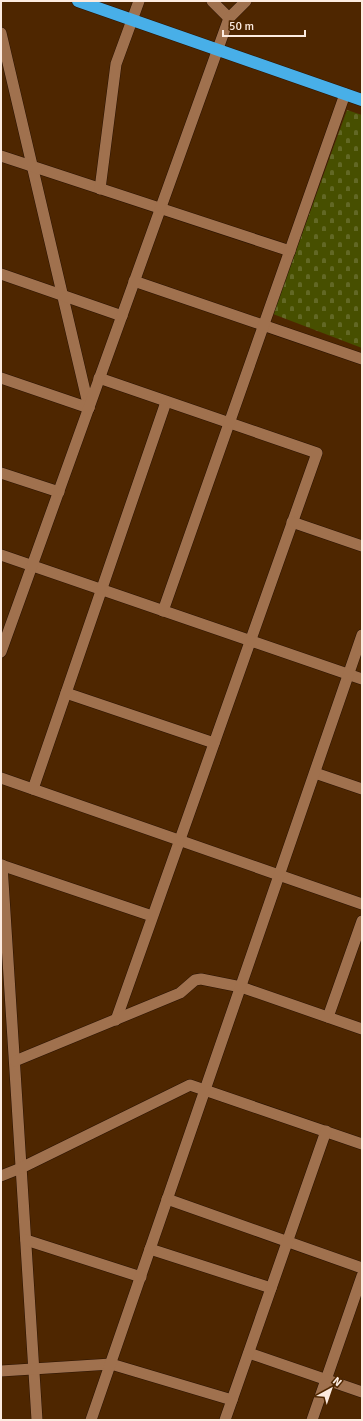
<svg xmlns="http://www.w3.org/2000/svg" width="363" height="1421" font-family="Signika,sans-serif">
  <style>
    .cemetery { fill: url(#cemetery-stones) }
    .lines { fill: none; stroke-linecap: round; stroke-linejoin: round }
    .minor-casing { stroke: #2a1303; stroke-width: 12 }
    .highway-casing { stroke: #2a1303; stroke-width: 13 }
    .minor { stroke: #a0714e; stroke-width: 11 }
    .highway { stroke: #48afe8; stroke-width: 12 }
  </style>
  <defs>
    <pattern id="cemetery-stones" width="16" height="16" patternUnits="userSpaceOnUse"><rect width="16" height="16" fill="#474f00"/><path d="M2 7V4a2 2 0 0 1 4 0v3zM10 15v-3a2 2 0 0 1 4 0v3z" fill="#626825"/></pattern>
  </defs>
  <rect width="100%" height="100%" fill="#4e2600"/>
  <path class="cemetery" d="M 347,110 L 362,115 L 362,348 L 273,314 Z"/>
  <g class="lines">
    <defs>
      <g id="minor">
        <path d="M 212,1 L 229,18"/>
        <path d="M 1,33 L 89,408"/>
        <path d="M 1,156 L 290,251"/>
        <path d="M 100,189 L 116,64 L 139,1"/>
        <path d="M 1,274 L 122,316"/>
        <path d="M 134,281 L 362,359"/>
        <path d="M 1,378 L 89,408"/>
        <path d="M 99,378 L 317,453 L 116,1020"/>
        <path d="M 1,473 L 59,492"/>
        <path d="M 292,522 L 362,546"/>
        <path d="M 1,555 L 362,679"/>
        <path d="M 163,611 L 345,94"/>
        <path d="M 1,652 L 229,18 L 246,1"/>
        <path d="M 66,693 L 214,743"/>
        <path d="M 315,773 L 362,789"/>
        <path d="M 1,778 L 362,904"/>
        <path d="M 33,789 L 166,402"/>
        <path d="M 1,865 L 152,916"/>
        <path d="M 2,865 L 37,1420"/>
        <path d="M 328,1017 L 362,921"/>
        <path d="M 15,1061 L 180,993 L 195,980 L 201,979 L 241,987 L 362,1029"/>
        <path d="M 1,1176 L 21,1168 L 190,1085 L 362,1144"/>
        <path d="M 167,1199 L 362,1268"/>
        <path d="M 26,1240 L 141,1277"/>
        <path d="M 150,1249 L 271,1288"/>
        <path d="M 249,1353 L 362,1392"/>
        <path d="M 1,1371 L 111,1364 L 232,1400"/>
        <path d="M 91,1420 L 362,635"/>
        <path d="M 225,1420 L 326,1131"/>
        <path d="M 312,1420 L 362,1276"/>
      </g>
      <path id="highway" d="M 78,1 L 362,100"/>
    </defs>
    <use href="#minor" class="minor-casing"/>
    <use href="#highway" class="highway-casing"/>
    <use href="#minor" class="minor"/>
    <use href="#highway" class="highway"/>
  </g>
  <rect width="363" height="1421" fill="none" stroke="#fcebe0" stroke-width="4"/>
  <g transform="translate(331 1389) rotate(40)" stroke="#4e2600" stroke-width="3" paint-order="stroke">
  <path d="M0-3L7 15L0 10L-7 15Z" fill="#fcebe0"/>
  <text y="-6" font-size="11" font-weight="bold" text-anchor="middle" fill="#fcebe0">N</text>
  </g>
  <path d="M223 30v6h82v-6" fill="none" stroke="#fcebe0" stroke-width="2"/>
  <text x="229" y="30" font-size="12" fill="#fcebe0" stroke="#4e2600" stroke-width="3" paint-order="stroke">50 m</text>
</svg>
